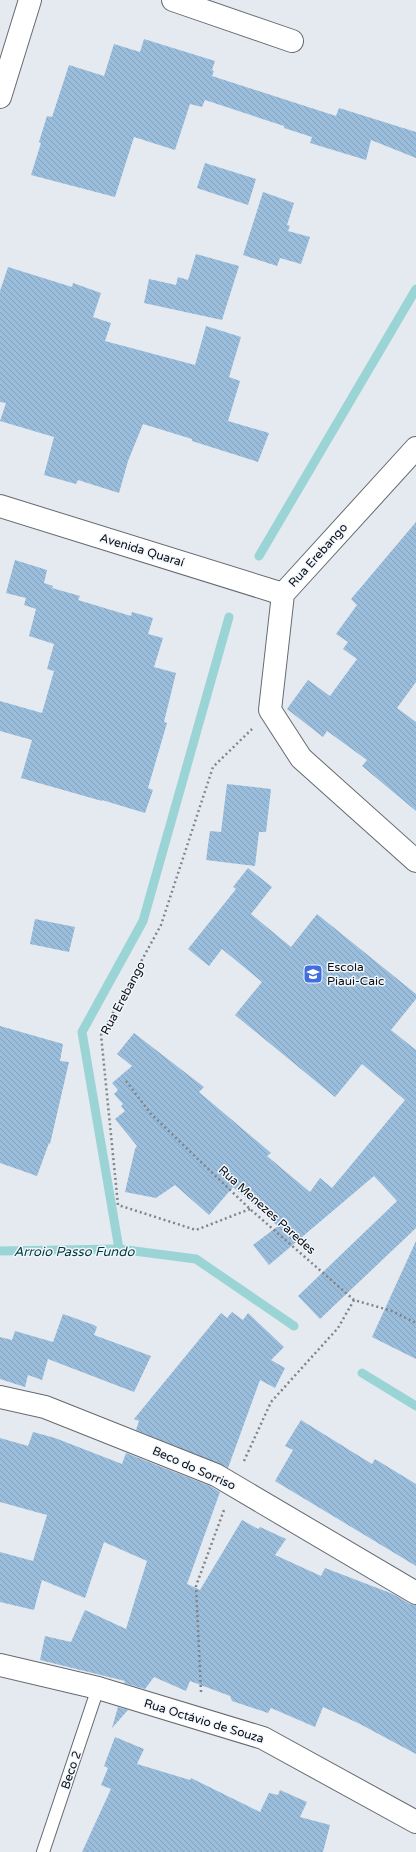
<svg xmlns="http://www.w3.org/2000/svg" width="416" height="1852" font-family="'Varela Round',sans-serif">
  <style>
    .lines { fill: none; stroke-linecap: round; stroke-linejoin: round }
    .stream { stroke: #9bd4d5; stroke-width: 9 }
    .building { fill: url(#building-back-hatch) }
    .lane-casing { stroke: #656a70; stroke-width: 14 }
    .street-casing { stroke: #656a70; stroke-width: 24 }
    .secondary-casing { stroke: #656a70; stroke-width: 24 }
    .path { stroke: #808488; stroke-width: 2.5; stroke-dasharray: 2 3; stroke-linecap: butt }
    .lane { stroke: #fff; stroke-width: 12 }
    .street { stroke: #fff; stroke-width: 22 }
    .secondary { stroke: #fff; stroke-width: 22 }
    .labels { text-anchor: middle; stroke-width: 3; stroke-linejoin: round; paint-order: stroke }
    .street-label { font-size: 12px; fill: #0c0e10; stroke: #f1f7fe }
    .poi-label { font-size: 12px; fill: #0c0e10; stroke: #f1f7fe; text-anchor: start }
    .water-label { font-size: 13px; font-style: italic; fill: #01393b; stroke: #f1f7fe }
  </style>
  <defs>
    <pattern id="building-back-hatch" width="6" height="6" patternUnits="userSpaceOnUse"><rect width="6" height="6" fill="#9bbddc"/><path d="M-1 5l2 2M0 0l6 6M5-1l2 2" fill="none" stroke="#84a1bc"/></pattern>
  </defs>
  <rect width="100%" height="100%" fill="#e4eaf0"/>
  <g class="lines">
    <g class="stream">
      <path d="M 259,556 L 416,289"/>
      <path d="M 119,1249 L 82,1032 L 143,921 L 229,617"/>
      <path d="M 0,1251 L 119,1249 L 196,1259 L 294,1326"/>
      <path d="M 362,1373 L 416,1406"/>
    </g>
  </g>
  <g class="building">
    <path d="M 144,39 L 215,61 L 212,70 L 214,71 L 212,76 L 336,116 L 339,108 L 416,132 L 416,158 L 371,140 L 366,160 L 310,143 L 312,137 L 284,128 L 284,126 L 205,100 L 202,107 L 190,104 L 175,150 L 134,137 L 115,197 L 31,175 L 41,143 L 39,142 L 47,116 L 52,117 L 69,65 L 104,76 L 114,44 L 140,52 Z"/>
    <path d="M 205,163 L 256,179 L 248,205 L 197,188 Z"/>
    <path d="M 263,192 L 294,203 L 287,225 L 290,226 L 288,231 L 310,237 L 301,264 L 280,258 L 277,266 L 243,255 Z"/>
    <path d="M 196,254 L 239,266 L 222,320 L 144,303 L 149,279 L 176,285 L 178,277 L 188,280 Z"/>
    <path d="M 8,267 L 72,287 L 73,283 L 101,293 L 93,317 L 111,323 L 105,341 L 195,365 L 206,326 L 241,337 L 229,377 L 240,381 L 228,421 L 269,433 L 258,462 L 192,441 L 192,439 L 143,424 L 128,461 L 119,493 L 78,480 L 76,484 L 44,475 L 54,437 L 0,421 L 6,403 L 0,402 L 0,291 Z"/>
    <path d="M 416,522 L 416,682 L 397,708 L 416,722 L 416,811 L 362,766 L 367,760 L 327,731 L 323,737 L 287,709 L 308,680 L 330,696 L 357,659 L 343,649 L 348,642 L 336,634 L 357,605 L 351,599 Z"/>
    <path d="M 15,560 L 47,570 L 44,583 L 53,586 L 52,588 L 80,596 L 78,600 L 131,616 L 132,612 L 153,618 L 148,634 L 163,638 L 154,667 L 176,673 L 164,722 L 167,723 L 148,788 L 153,790 L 145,813 L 102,800 L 102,801 L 21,778 L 32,740 L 0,731 L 0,701 L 42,713 L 54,671 L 47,669 L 54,644 L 29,636 L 36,609 L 24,605 L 26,598 L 6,593 Z"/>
    <path d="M 227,784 L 271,789 L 266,832 L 259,832 L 255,866 L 206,860 L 210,831 L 221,832 Z"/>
    <path d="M 248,868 L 272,887 L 251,914 L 291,947 L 317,914 L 416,994 L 416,999 L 391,1030 L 416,1050 L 416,1228 L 320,1319 L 298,1296 L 397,1201 L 374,1176 L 269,1265 L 253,1245 L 278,1226 L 233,1187 L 209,1215 L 175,1185 L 156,1198 L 125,1192 L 135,1149 L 137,1146 L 115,1119 L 125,1111 L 121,1106 L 123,1104 L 114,1094 L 118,1090 L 112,1083 L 132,1066 L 117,1054 L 134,1033 L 204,1087 L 199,1092 L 271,1153 L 267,1156 L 310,1192 L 320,1178 L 332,1188 L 405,1100 L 362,1064 L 335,1097 L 235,1015 L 262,982 L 222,949 L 209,966 L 188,949 L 236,889 L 233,887 Z"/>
    <path d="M 35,919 L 75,927 L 69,952 L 30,944 Z"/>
    <path d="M 0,1026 L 63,1044 L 60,1061 L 69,1062 L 50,1144 L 49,1143 L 37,1176 L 0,1163 Z"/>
    <path d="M 416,1241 L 416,1359 L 372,1337 Z"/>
    <path d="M 232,1312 L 243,1320 L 248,1313 L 284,1347 L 271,1360 L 285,1368 L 275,1388 L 260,1380 L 228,1468 L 136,1430 L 139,1421 L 134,1419 L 221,1313 L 227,1318 Z"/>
    <path d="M 63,1314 L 94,1325 L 97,1327 L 94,1335 L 151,1356 L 134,1392 L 48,1359 L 42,1380 L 28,1375 L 25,1387 L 0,1379 L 0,1337 L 12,1340 L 15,1331 L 53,1342 Z"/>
    <path d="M 301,1420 L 372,1464 L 375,1459 L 416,1484 L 416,1566 L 275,1481 L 293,1450 L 285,1446 Z"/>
    <path d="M 33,1432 L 55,1438 L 122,1464 L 126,1453 L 210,1486 L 220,1492 L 187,1584 L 200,1590 L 242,1520 L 258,1529 L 260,1527 L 286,1539 L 275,1555 L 321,1576 L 325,1568 L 393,1594 L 410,1604 L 416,1605 L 416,1754 L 360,1724 L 323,1707 L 315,1727 L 271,1708 L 268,1713 L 232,1701 L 230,1696 L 190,1681 L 186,1691 L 154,1677 L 145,1689 L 124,1683 L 125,1681 L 40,1660 L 45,1636 L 71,1642 L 85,1610 L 126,1629 L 147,1561 L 104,1542 L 85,1598 L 42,1580 L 34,1610 L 0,1602 L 0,1552 L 33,1561 L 47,1515 L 0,1502 L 0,1438 L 28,1446 Z"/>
    <path d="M 118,1707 L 128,1710 L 112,1728 Z"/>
    <path d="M 115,1737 L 144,1749 L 137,1764 L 190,1780 L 191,1778 L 260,1812 L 269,1793 L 278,1795 L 280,1790 L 307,1802 L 300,1817 L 330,1825 L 323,1852 L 82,1852 L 111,1789 L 101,1785 L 108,1768 L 104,1766 Z"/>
  </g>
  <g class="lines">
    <defs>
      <path id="lane" d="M 43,1852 L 98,1688"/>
      <g id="street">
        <path d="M 173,0 L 292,41"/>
        <path d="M 0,97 L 30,0"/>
        <path d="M 416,448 L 283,594 L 270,710 L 301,758 L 416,861"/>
        <path d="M 0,506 L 283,594"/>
        <path d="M 0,1397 L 45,1407 L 216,1475 L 416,1593"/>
      </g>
      <path id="secondary" d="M 0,1665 L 98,1688 L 263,1738 L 416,1822"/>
    </defs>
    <use href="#lane" class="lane-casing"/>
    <use href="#street" class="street-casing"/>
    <use href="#secondary" class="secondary-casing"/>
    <g class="path">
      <path d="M 126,1081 L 151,1114 L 250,1209 L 354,1300 L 392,1311 L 416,1323"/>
      <path d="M 250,1209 L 196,1230 L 118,1205 L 101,1035 L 161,925 L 213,767 L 252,729"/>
      <path d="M 244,1461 L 271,1402 L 338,1328 L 354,1300"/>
      <path d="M 201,1692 L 196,1586 L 224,1510"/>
    </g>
    <use href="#lane" class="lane"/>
    <use href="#street" class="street"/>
    <use href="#secondary" class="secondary"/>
  </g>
  <defs>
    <symbol id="school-square" viewBox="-11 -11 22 22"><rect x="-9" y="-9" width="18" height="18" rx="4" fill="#426dde" stroke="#f1f7fe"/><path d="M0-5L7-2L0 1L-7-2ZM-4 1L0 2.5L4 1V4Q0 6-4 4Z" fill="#fff"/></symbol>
  </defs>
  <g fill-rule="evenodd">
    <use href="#school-square" x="302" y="963" width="22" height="22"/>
  </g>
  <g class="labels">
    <g class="street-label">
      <text transform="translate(142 550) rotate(17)" y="4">Avenida Quaraí</text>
      <text transform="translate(318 555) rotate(-48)" y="4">Rua Erebango</text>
      <text transform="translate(123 998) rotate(-62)" y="4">Rua Erebango</text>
      <text transform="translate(267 1210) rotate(42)" y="4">Rua Menezes Paredes</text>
      <text transform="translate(194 1468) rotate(24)" y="4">Beco do Sorriso</text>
      <text transform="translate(204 1721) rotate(17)" y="4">Rua Octávio de Souza</text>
      <text transform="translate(71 1770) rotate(-71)" y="4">Beco 2</text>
    </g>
    <g class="poi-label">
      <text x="327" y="971">Escola<tspan x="327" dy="14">Piaui-Caic</tspan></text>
    </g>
    <g class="water-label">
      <text x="74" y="1256">Arroio Passo Fundo</text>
    </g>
  </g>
</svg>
